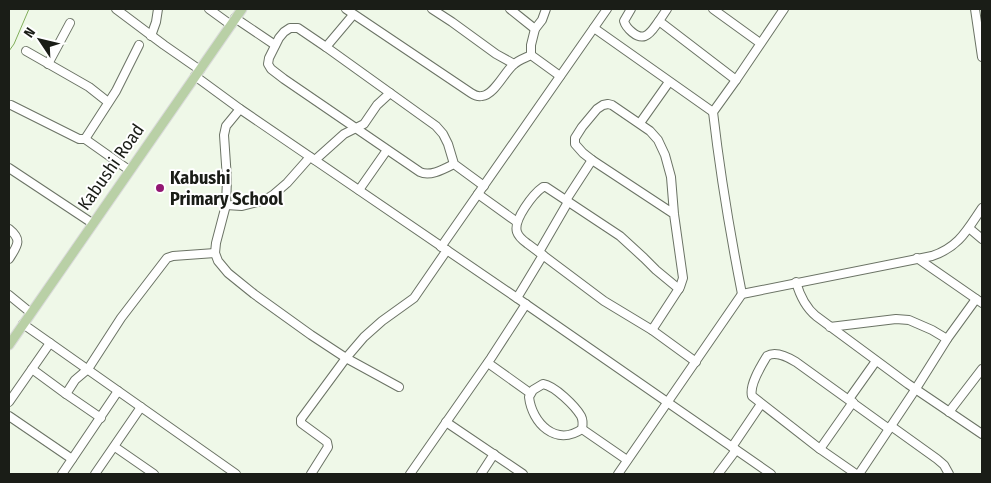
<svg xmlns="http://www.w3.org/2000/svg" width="991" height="483" font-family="'Fira Sans Condensed',sans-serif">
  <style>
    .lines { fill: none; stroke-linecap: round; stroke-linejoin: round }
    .stream { stroke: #81ae5a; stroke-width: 1 }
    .minor-casing { stroke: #6b7365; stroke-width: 10 }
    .major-casing { stroke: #dadbda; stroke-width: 11 }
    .minor { stroke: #fff; stroke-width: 8 }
    .major { stroke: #b9d0a6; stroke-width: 9 }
    .poi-dot { fill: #931773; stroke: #fff; stroke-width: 2 }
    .labels { text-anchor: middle; stroke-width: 4; stroke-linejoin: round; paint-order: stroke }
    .street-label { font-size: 18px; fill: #1a1d17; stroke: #fff }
    .poi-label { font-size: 18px; font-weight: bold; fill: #1a1d17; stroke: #fff; text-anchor: start }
  </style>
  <rect width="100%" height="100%" fill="#eff8e8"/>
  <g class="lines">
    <path class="stream" d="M 9,51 L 14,44 L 29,9"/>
    <defs>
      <g id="minor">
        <path d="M 116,9 L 164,45 L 200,70"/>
        <path d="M 209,9 L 231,25"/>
        <path d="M 346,9 L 471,93 C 474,95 478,97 482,96 C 494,95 504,73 513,65 C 518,60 525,58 531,55 L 560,76"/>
        <path d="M 432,9 L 452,22 L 496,54 L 514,64"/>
        <path d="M 510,9 L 535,29"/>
        <path d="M 631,9 L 624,21 C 626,28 637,39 645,36 C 651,34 655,26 659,21"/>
        <path d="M 667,9 L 659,21 L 736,80"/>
        <path d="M 713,9 L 760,43"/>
        <path d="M 975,9 L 982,57"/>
        <path d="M 235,18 L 275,45"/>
        <path d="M 594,28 L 713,112"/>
        <path d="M 151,36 L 156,22 L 158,9"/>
        <path d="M 326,47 L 353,15"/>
        <path d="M 26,51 L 89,87 L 108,102"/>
        <path d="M 531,55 L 531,45 L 535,29 L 542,20 L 546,9"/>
        <path d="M 48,64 L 70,23"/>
        <path d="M 195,76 L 240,109 L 517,298 L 771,474"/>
        <path d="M 11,105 L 79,139 L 85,139 L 129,170"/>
        <path d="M 240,109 L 226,126 L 224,135 L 227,179 L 226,205 L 216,243 L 215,253 L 218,261 L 228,273 L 254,294 L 311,335 L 346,358 L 399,387"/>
        <path d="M 640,123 L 669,82"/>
        <path d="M 85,139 L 116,91 L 139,45"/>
        <path d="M 315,160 L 344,134 L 364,124 L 377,105 L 390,93"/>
        <path d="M 454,164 C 444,169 430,177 420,172 L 284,79 L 271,69 L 268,64 L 269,58 L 279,38 L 284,32 L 290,28 L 298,28 L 326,47 L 436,126 L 443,134 L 448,144 L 454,164 L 484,186"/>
        <path d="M 9,168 L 92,223"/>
        <path d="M 359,190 L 387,150"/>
        <path d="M 478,194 L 517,222"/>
        <path d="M 566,200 L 592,160"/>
        <path d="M 226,205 L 242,206 L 265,200 L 273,195 L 287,183 L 310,157"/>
        <path d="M 969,228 L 982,239"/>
        <path d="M 9,229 C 23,240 17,246 9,259"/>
        <path d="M 441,247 L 607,9"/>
        <path d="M 539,252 L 568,202"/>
        <path d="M 917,258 L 982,303"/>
        <path d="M 796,282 C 800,296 805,307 816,316 L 908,384 L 982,434"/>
        <path d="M 679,289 L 656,270 L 644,258 L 620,236 L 546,187 L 543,187 C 533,194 513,220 517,232 C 519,238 524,241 528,244 L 604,301 L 652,330 L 696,362"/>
        <path d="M 742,294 C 730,233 720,173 713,112 L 736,80 L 784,9"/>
        <path d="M 9,295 L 31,313"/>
        <path d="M 517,298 L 543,255"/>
        <path d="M 23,324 L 236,474"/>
        <path d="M 830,327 L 896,319 L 909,320 L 932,330 L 947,339"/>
        <path d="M 652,330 L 680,287 L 683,278 L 674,214 L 671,177 L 665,155 L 658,140 L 650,131 L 612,105 L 608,104 L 603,105 L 597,109 L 582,127 L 575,138 L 575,144 L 583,153 L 592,160 L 674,214"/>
        <path d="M 488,363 L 530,393"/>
        <path d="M 32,369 L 66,394 L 101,418"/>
        <path d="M 543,384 C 555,386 575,406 581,416 C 583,420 583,424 582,429 C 556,447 532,423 529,397 L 533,390 Z"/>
        <path d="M 66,394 L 75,380 L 88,369 L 121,318 L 167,258 L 173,256 L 215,253"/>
        <path d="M 849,399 L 876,361"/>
        <path d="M 9,402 L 50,343"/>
        <path d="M 949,412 L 982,369"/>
        <path d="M 9,416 L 72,459"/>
        <path d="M 446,422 L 523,474"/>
        <path d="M 891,426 L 937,459 L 944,465 L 949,474"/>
        <path d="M 582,429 L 627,460"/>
        <path d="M 115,447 L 154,474"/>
        <path d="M 732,447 L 761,404"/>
        <path d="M 820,449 L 853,402"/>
        <path d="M 62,474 L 118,391"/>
        <path d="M 95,474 L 141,407"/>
        <path d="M 311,474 L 328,447 L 327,442 L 301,423 L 301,419 L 346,358 L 364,337 L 382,321 L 414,298 L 447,250"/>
        <path d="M 410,474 L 491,358 L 526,304"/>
        <path d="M 481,474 L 494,454"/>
        <path d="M 618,474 L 742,294 L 932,256 C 959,247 967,230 982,208"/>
        <path d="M 718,474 L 736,450"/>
        <path d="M 856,474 L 820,449 L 752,396 C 749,385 761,366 767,356 C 775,351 788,357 796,362 L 889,429"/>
        <path d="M 859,474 L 915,390 L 947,339 L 976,299"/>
      </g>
      <path id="major" d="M 9,345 L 242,9"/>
    </defs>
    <use href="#minor" class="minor-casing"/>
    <use href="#major" class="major-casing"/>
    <use href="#minor" class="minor"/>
    <use href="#major" class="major"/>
  </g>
  <circle class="poi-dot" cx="160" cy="188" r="5"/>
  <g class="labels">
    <g class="street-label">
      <text transform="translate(111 167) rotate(-55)" y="6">Kabushi Road</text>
    </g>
    <g class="poi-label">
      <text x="170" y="184">Kabushi<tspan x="170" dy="21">Primary School</tspan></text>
    </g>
  </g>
  <rect width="991" height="483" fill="none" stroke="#1a1d17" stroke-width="20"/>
  <g transform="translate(40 40) rotate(305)" stroke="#ffffff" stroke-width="4" paint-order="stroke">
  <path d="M0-4L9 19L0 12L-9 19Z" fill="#1a1d17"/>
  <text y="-8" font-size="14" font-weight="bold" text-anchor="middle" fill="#1a1d17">N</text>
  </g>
</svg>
